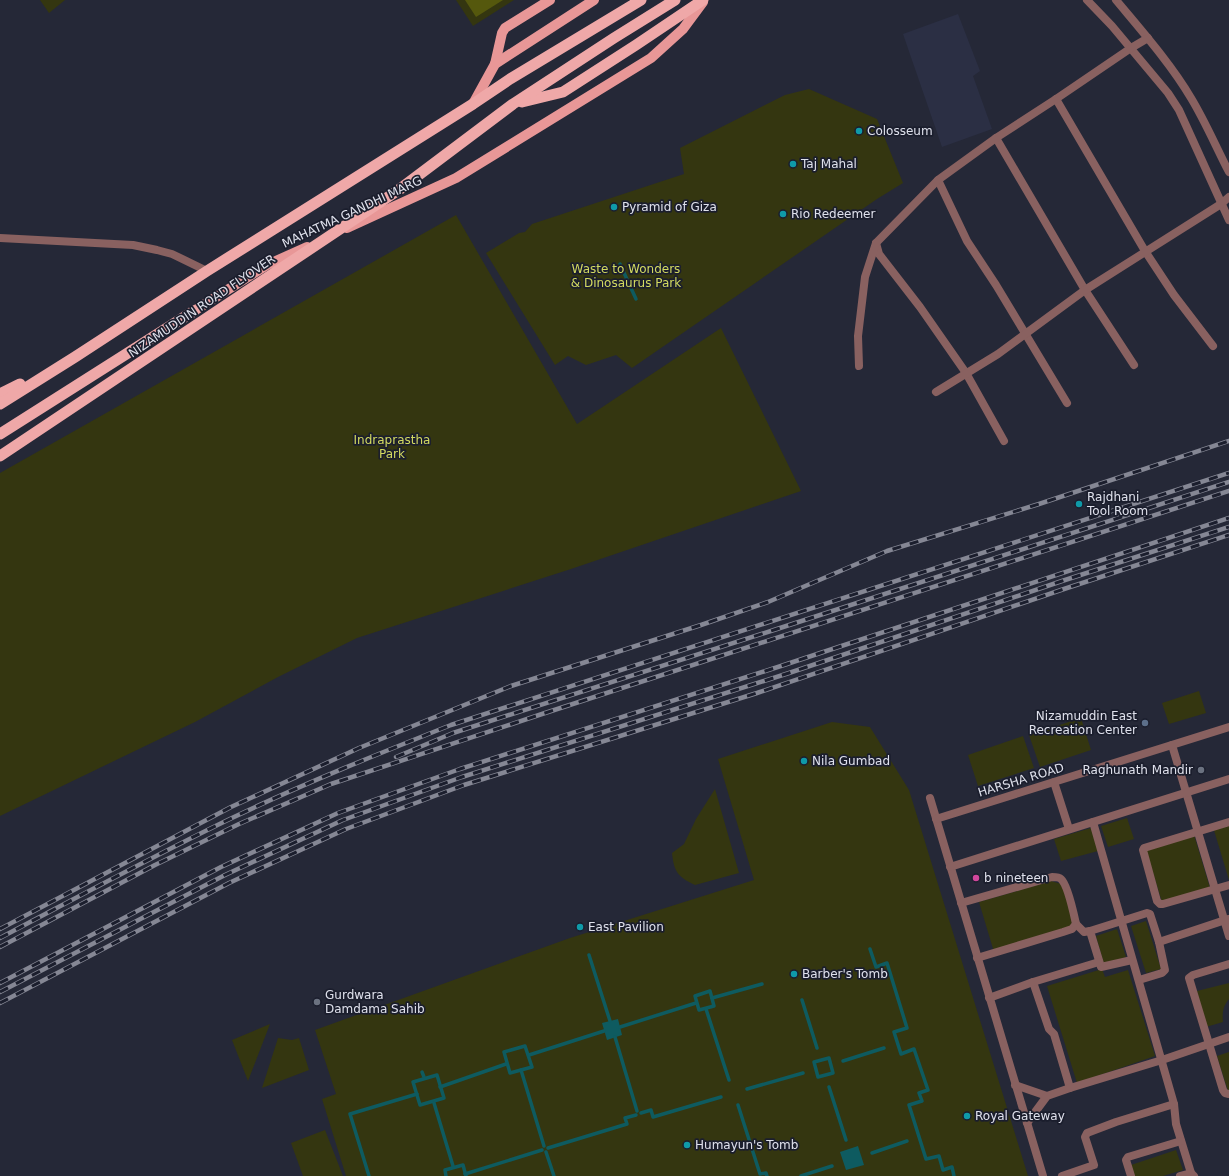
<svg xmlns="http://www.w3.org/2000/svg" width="1229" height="1176" font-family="'DejaVu Sans',sans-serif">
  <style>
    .built { fill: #2b2f44 }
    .green { fill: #343610 }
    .forest { fill: #55580d }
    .water { fill: #0e5b60 }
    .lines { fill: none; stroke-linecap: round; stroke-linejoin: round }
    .stream { stroke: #0e5b60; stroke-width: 3.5 }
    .minor { stroke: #896160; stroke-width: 8 }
    .primary { stroke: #e89797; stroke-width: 10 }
    .trunk { stroke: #efa8a8; stroke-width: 11 }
    .rail-casing { stroke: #858794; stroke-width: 4.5 }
    .rail { stroke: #1b1e2d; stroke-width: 3; stroke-dasharray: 9; stroke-linecap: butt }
    .trunk-bridge { stroke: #efa8a8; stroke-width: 11 }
    .culture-dot { fill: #0f9aa8; stroke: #1b1e2d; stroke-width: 1.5 }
    .service-dot { fill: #5c6f8a; stroke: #1b1e2d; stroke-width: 1.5 }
    .worship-dot { fill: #6b7280; stroke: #1b1e2d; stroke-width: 1.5 }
    .hotel-dot { fill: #d1479c; stroke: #1b1e2d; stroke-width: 1.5 }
    .labels { text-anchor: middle; stroke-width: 3.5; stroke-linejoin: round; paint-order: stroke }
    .poi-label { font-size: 12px; fill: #dfe1ec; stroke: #1b1e2d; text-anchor: start }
    .street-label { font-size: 12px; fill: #dfe1ec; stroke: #1b1e2d }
    .park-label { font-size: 12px; fill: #d3da60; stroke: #1b1e2d }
  </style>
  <rect width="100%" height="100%" fill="#252837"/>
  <path class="built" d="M 958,14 L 980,71 L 973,76 L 992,129 L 942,147 L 903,34 Z"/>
  <g class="green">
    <path d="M 40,0 L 65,0 L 49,13 Z"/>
    <path d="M 456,0 L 514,0 L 473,26 Z"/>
    <path d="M 809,89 L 877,119 L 903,183 L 877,199 L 632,368 L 616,355 L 586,365 L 568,356 L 555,365 L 486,253 L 519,233 L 525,232 L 532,224 L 684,174 L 680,148 L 785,95 Z"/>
    <path d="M 456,215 L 577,424 L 721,328 L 801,491 L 571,569 L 357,638 L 278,677 L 195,722 L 0,816 L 0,473 Z"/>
    <path d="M 1199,691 L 1206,713 L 1169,724 L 1162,703 Z"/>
    <path d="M 1081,718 L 1091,750 L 1040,767 L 1029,735 Z"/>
    <path d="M 832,722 L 870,727 L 909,790 L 1028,1176 L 346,1176 L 322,1099 L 336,1094 L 315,1030 L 570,938 L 754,880 L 718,759 Z"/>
    <path d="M 1023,736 L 1034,768 L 978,786 L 968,755 Z"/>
    <path d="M 715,789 L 739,873 L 695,885 C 678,877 674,872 672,853 L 684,844 L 696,819 Z"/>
    <path d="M 1127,818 L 1134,839 L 1108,847 L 1101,826 Z"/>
    <path d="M 1229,823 L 1229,880 L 1213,827 Z"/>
    <path d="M 1091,828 L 1098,851 L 1061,861 L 1054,839 Z"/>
    <path d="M 1194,835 L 1210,888 L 1162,902 L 1146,850 Z"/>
    <path d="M 1051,881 L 1061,884 L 1077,912 L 1069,929 L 994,952 L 979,902 Z"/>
    <path d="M 1146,921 L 1161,969 L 1146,973 L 1131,926 Z"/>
    <path d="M 1117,929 L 1126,957 L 1104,964 L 1096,936 Z"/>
    <path d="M 1102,969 L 1105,977 L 1128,970 L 1155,1056 L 1077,1083 L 1047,986 Z"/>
    <path d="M 1229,983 L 1229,999 C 1223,1006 1222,1013 1223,1022 L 1206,1027 L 1197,991 Z"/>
    <path d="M 270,1024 L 248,1081 L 232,1040 Z"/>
    <path d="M 278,1038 L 292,1040 L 299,1038 L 309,1070 L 262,1088 Z"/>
    <path d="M 1229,1052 L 1229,1090 L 1228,1091 L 1217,1056 Z"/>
    <path d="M 325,1130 L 343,1176 L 303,1176 L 291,1143 Z"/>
    <path d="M 1176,1150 L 1183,1170 L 1163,1176 L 1135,1176 L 1131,1165 Z"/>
  </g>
  <path class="forest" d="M 465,0 L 503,0 L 476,17 Z"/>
  <g class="water">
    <path d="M 618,1019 L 622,1035 L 607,1040 L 602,1023 Z"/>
    <path d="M 858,1146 L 864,1165 L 846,1170 L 840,1152 Z"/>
  </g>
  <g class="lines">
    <g class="stream">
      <path d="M 620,264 L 636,299"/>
      <path d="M 870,949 L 876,967 L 887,963 L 907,1028 L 894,1032 L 901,1054 L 914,1049 L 928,1090 L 919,1093 L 922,1101 L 909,1105 L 926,1159 L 939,1156 L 943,1170 L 952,1167 L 954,1176"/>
      <path d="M 589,955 L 610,1021"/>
      <path d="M 710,991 L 714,1006 L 699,1010 L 695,996 Z"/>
      <path d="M 712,998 L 762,984"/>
      <path d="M 802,1000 L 817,1048"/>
      <path d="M 706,1009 L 729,1080"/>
      <path d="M 620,1027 L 696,1003"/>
      <path d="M 615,1037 L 637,1111"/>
      <path d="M 525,1046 L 532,1067 L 510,1073 L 504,1052 Z"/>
      <path d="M 529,1055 L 604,1031"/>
      <path d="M 829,1058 L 833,1073 L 818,1077 L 814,1062 Z"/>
      <path d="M 843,1061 L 884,1048"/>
      <path d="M 521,1070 L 544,1146"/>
      <path d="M 422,1072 L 424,1077"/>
      <path d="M 437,1075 L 444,1098 L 420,1105 L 413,1082 Z"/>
      <path d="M 440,1087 L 506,1064"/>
      <path d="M 829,1087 L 846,1140"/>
      <path d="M 747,1089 L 803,1073"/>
      <path d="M 434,1103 L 453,1166"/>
      <path d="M 738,1105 L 760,1174 L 766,1173 L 767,1176"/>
      <path d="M 641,1113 L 651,1110 L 653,1117 L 721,1097"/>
      <path d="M 548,1148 L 627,1124 L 625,1118 L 636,1115"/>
      <path d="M 546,1152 L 554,1176"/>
      <path d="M 872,1153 L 907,1141"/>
      <path d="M 465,1174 L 542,1150"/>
      <path d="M 369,1176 L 350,1114 L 417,1094"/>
      <path d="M 446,1176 L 445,1170 L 463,1165 L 466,1176"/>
      <path d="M 801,1176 L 832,1166"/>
    </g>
    <g class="minor">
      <path d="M 1087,0 L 1112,26 L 1168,93 L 1179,110 L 1229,220"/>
      <path d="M 1116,0 C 1141,30 1171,64 1191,98 C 1205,121 1216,147 1229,172"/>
      <path d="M 1056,99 L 1145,251 L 1174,295 L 1213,346"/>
      <path d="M 996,138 L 1085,290 L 1134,365"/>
      <path d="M 938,180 L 967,241 L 996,285 L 1067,403"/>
      <path d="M 0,238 L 133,245 L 157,250 L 172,254 L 207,271"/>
      <path d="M 876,243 L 879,254 L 920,307 L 966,373 L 1004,441"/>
      <path d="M 859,366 L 858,336 L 865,277 L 876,243 L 938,180 L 996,138 L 1056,99 L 1131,48 L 1148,38"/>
      <path d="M 936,392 L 998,354 L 1085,290 L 1221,204 L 1229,197"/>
      <path d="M 1172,745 L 1229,936"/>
      <path d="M 1054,782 L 1069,829"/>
      <path d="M 930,798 L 1043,1176"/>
      <path d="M 936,819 L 1229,727"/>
      <path d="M 1093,822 L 1174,1104 L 1176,1124 L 1191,1173 L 1194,1176"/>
      <path d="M 1229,822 L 1144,848 L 1143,850 L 1157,901 L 1160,904 L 1163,904 L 1229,885"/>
      <path d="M 950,867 L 1229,779"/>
      <path d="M 961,903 L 1052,877 C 1056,877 1059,877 1061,879 C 1068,885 1074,915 1076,924 L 1072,929 L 1063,932 L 977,958"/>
      <path d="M 1076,924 L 1084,932 L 1090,931"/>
      <path d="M 1159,942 L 1228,919"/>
      <path d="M 1132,960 L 1101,967 L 1090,931 L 1147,913 L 1150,914 L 1159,942 L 1165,970 L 1162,973 L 1139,980"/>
      <path d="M 1229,964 L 1193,975 L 1189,978 L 1223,1090 L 1225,1093 L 1229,1094"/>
      <path d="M 1033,982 L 1049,1029 L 1054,1034 L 1070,1088"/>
      <path d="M 989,998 L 1033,982 L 1099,962"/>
      <path d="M 1015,1085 L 1047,1096"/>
      <path d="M 1027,1123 L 1047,1096 L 1070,1088 L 1162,1060 L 1229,1037"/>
      <path d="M 1062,1176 L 1094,1165 L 1085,1137 L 1087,1133 L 1116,1122 L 1174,1104"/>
      <path d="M 1131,1176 L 1126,1160 L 1128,1157 L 1181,1141"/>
      <path d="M 1180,1176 L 1191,1173"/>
    </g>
    <g class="primary">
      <path d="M 495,64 L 502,33 L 505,28 L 550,0"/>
      <path d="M 473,104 L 495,64 L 594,0"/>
      <path d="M 347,228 L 456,178 L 651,58 L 683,29 L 703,2"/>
      <path d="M 194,311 L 267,265 L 307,247"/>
    </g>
    <g class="trunk">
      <path d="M 522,102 L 563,92 L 636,45 L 703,0"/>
      <path d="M 400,189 L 513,104 L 614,38 L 675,0"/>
      <path d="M 0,394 L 20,384"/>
      <path d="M 0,404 L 75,357 L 207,271 L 473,104 L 510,79 L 641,0"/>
      <path d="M 0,434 L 194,311"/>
    </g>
    <defs>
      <g id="rail">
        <path d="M 396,757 L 453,733 L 777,629 L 1229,482"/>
        <path d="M 0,929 L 231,807 L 359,748 L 511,686 L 701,625 L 768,602 L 887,551 L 1039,504 L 1229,441"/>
        <path d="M 0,938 C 78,897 155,855 234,817 C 305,783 378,754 451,725 L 1229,473"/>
        <path d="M 0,947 L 155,865 L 239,824 L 331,784 L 542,714 L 1229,491"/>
        <path d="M 0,983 L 221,867 L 338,813 L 460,769 L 787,664 L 1229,518"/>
        <path d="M 0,992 L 225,875 L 343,820 L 462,777 L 789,673 L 1062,581 L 1229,527"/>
        <path d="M 0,1003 L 229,883 L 346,829 L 464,785 L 757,693 L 1064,589 L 1229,535"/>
      </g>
    </defs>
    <use href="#rail" class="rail-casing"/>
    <use href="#rail" class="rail"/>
    <path class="trunk-bridge" d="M 0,456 L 400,189"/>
  </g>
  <g class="culture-dot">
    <circle cx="859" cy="131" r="4"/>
    <circle cx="793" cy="164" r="4"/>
    <circle cx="614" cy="207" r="4"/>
    <circle cx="783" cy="214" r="4"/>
    <circle cx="1079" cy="504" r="4"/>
    <circle cx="804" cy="761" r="4"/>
    <circle cx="580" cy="927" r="4"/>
    <circle cx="794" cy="974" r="4"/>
    <circle cx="967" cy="1116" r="4"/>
    <circle cx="687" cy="1145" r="4"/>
  </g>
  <circle class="service-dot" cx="1145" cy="723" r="4"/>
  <g class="worship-dot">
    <circle cx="1201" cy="770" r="4"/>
    <circle cx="317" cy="1002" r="4"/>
  </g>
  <circle class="hotel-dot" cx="976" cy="878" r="4"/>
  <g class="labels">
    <g class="poi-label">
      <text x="867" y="135">Colosseum</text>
      <text x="801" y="168">Taj Mahal</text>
      <text x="622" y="211">Pyramid of Giza</text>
      <text x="791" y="218">Rio Redeemer</text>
      <text x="1087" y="501">Rajdhani<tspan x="1087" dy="14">Tool Room</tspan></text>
      <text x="1137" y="720" text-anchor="end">Nizamuddin East<tspan x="1137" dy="14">Recreation Center</tspan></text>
      <text x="812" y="765">Nila Gumbad</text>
      <text x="1193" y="774" text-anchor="end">Raghunath Mandir</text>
      <text x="984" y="882">b nineteen</text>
      <text x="588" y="931">East Pavilion</text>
      <text x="802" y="978">Barber's Tomb</text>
      <text x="325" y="999">Gurdwara<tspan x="325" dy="14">Damdama Sahib</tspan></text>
      <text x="975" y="1120">Royal Gateway</text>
      <text x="695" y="1149">Humayun's Tomb</text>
    </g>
    <g class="street-label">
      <text transform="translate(352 212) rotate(-25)" y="4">MAHATMA GANDHI MARG</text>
      <text transform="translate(202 306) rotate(-34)" y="4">NIZAMUDDIN ROAD FLYOVER</text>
      <text transform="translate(1021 780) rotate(-17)" y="4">HARSHA ROAD</text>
    </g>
    <g class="park-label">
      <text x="626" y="273">Waste to Wonders<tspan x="626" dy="14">&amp; Dinosaurus Park</tspan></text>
      <text x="392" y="444">Indraprastha<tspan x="392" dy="14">Park</tspan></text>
    </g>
  </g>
</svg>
